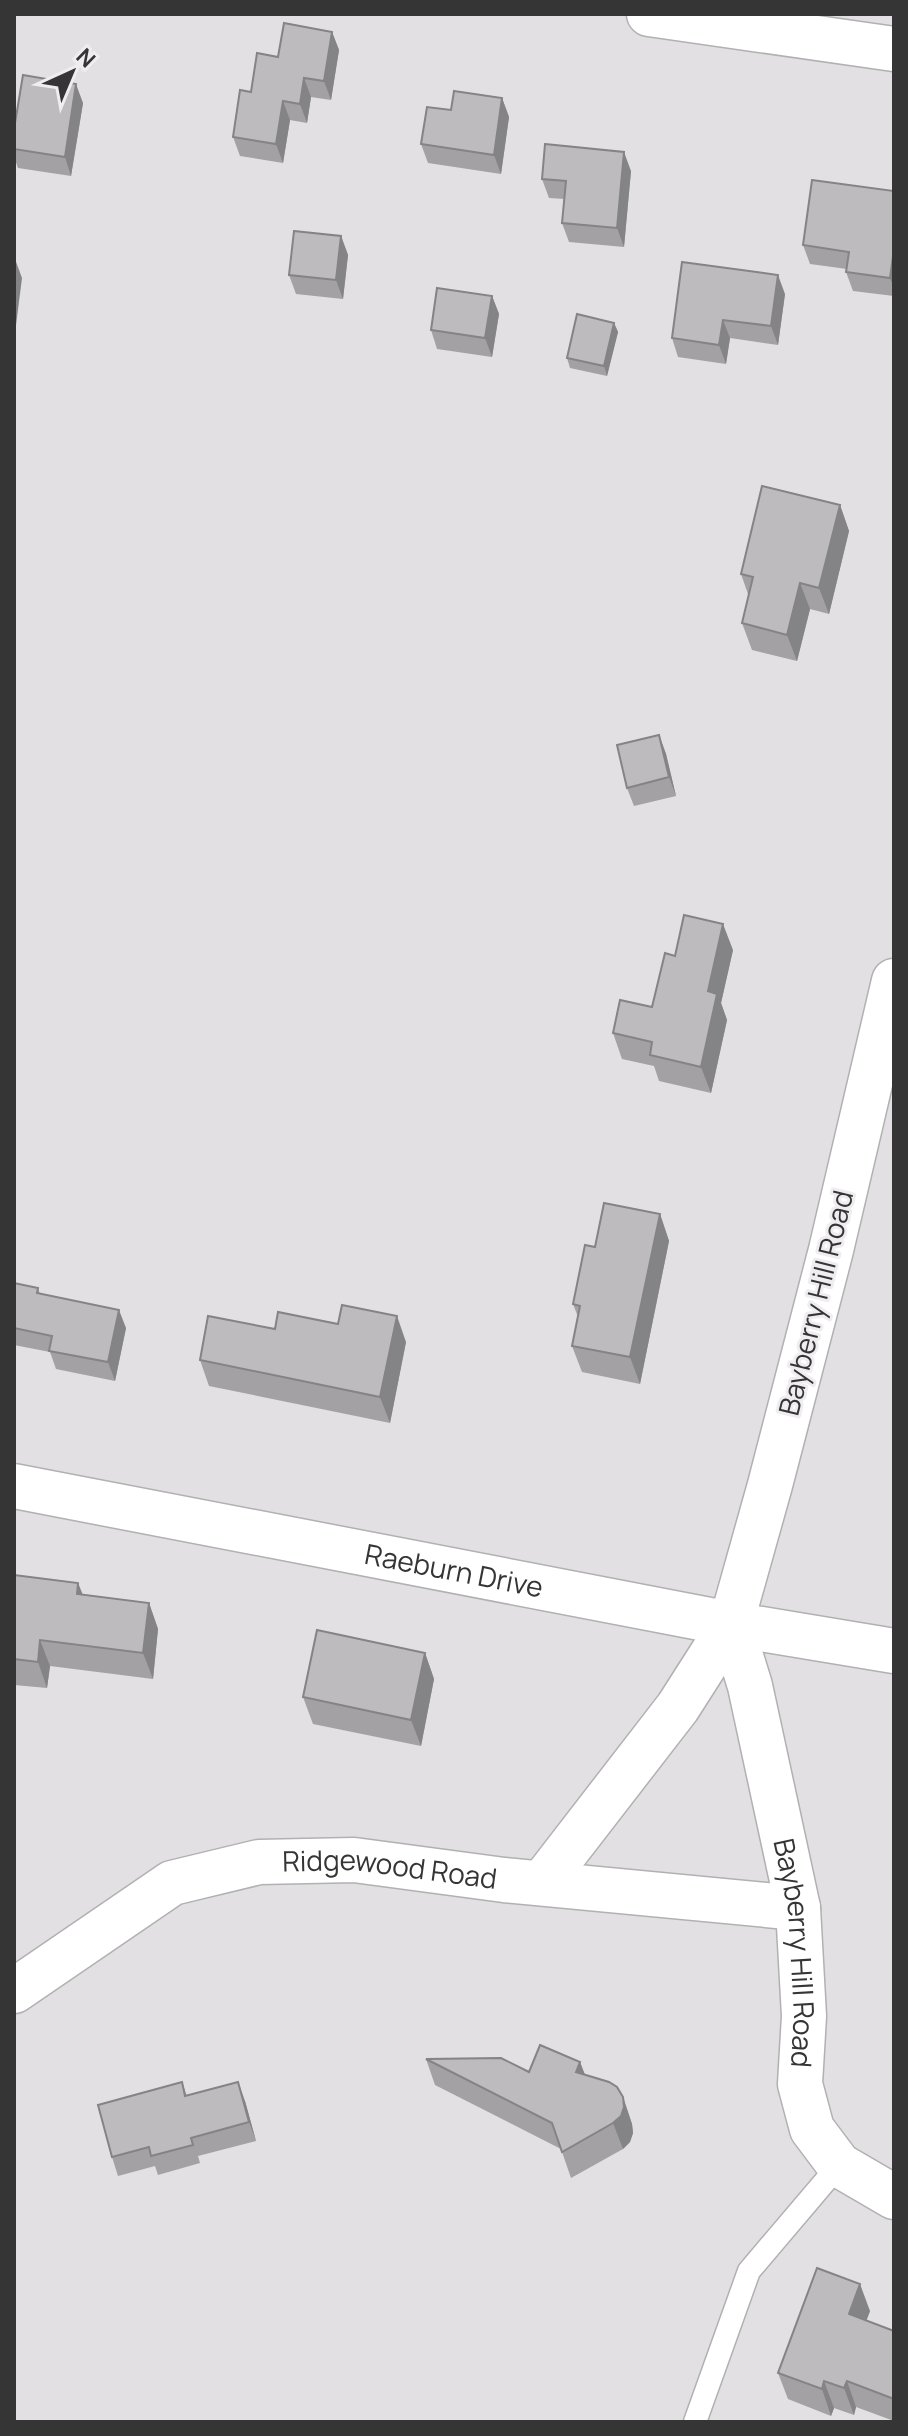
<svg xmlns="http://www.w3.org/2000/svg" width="908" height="2436" font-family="Manrope,sans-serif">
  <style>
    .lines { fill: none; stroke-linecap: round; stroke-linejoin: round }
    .lane-casing { stroke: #b2b0b2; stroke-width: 25 }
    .street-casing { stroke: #b2b0b2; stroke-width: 47 }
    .secondary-casing { stroke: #b2b0b2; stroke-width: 47 }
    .lane { stroke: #fff; stroke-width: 22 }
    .street { stroke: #fff; stroke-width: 44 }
    .secondary { stroke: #fff; stroke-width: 44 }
    .wall { fill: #a3a1a3 }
    .shaded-wall { fill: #848385 }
    .building { fill: #bdbbbe; stroke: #848385; stroke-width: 2 }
    .labels { text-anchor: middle; stroke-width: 6; stroke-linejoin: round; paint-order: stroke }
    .street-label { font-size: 28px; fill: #353536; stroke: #efedf0 }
  </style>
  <rect width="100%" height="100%" fill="#e2e0e3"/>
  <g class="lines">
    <defs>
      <path id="lane" d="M 695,2422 L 749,2271 L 839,2165"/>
      <g id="street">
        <path id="s1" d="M 894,981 L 831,1250 L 770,1485 L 731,1624 L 750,1686 L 798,1908 L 804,2016 L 800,2084 L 812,2129 L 839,2165 L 894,2197"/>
        <path id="s2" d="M 14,1486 L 731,1624 L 894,1651"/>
        <path d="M 542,1883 L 678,1707 L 731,1624"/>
        <path id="s3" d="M 14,1991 L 172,1883 L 259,1862 L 354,1860 L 504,1880 L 798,1908"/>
      </g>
      <path id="secondary" d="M 649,14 L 894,49"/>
    </defs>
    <use href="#lane" class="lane-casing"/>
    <use href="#street" class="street-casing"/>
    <use href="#secondary" class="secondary-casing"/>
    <use href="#lane" class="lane"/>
    <use href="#street" class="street"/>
    <use href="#secondary" class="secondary"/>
  </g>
  <g class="wall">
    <path d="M 332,32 L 339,50 L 331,100 L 311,97 L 307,123 L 290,120 L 283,163 L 240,156 L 233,137 L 251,92 L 278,57 Z"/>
    <path d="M 502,98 L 509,117 L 501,174 L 428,163 L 421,144 L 451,110 Z"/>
    <path d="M 83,103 L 71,176 L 18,168 L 14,157 L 14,129 Z"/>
    <path d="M 631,171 L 624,247 L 569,242 L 562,223 L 565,199 L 549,198 L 542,179 Z"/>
    <path d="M 894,191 L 894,296 L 853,291 L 846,272 L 847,269 L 810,264 L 803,245 Z"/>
    <path d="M 341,236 L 348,255 L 343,299 L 296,294 L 289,275 Z"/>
    <path d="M 785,294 L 778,345 L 730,338 L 726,364 L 678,357 L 672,338 Z"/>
    <path d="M 492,296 L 499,314 L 492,357 L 437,349 L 431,330 Z"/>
    <path d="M 614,323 L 618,332 L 607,376 L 570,368 L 567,358 Z"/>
    <path d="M 840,505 L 849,531 L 829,614 L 810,609 L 797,661 L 752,650 L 742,623 L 749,597 L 741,574 Z"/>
    <path d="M 659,735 L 666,754 L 676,796 L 634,806 L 627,788 Z"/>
    <path d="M 733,950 L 721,1003 L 727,1020 L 711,1093 L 659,1081 L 654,1066 L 622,1059 L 613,1033 L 652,1007 L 675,956 Z"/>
    <path d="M 660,1214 L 669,1241 L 640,1384 L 582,1372 L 572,1346 L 578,1317 L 573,1304 Z"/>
    <path d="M 14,1283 L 38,1288 L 40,1294 L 126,1328 L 115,1381 L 56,1369 L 50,1352 L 14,1345 Z"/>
    <path d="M 338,1324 L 406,1342 L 390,1423 L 209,1386 L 200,1360 L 275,1329 Z"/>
    <path d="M 14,1575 L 78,1583 L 83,1595 L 149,1603 L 158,1629 L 153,1679 L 50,1666 L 47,1688 L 14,1685 Z"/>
    <path d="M 425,1653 L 434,1679 L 421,1746 L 313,1724 L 303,1697 Z"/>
    <path d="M 426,2059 L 529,2072 L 580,2062 L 585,2075 L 623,2097 L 632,2124 L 633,2133 L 630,2142 L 623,2149 L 571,2178 L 561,2149 L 435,2085 Z"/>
    <path d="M 182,2082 L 187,2096 L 245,2101 L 256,2141 L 198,2156 L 200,2163 L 158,2175 L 155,2166 L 118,2176 L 112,2157 Z"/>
    <path d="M 870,2311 L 866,2321 L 894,2331 L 894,2421 L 856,2407 L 854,2415 L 834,2408 L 831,2416 L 788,2399 L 778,2373 Z"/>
  </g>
  <g class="shaded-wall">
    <path d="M 332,32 L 339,50 L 331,100 L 324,81 Z"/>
    <path d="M 304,78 L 311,97 L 307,123 L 300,104 Z"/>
    <path d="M 76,84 L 83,103 L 71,176 L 65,157 Z"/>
    <path d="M 502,98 L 509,117 L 501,174 L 494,155 Z"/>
    <path d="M 283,101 L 290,120 L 283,163 L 276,144 Z"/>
    <path d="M 624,152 L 631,171 L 624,247 L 617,228 Z"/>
    <path d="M 341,236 L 348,255 L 343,299 L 336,280 Z"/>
    <path d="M 894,249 L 894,288 L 890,278 Z"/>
    <path d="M 15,259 L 22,278 L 14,341 L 14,269 Z"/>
    <path d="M 778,275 L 785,294 L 778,345 L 771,326 Z"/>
    <path d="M 492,296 L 499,314 L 492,357 L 485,338 Z"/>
    <path d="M 723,320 L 730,338 L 726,364 L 719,345 Z"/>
    <path d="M 614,323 L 618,332 L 607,376 L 604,366 Z"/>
    <path d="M 840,505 L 849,531 L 829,614 L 819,588 Z"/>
    <path d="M 800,583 L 810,609 L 797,661 L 787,635 Z"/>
    <path d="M 659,735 L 666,754 L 676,796 L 669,777 Z"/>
    <path d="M 723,924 L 733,950 L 721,1003 L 727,1020 L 711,1093 L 701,1067 L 708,991 Z"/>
    <path d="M 660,1214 L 669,1241 L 640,1384 L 630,1357 Z"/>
    <path d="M 119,1310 L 126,1328 L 115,1381 L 108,1362 Z"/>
    <path d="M 397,1316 L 406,1342 L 390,1423 L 380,1397 Z"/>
    <path d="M 78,1583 L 88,1609 L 77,1594 Z"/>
    <path d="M 149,1603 L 158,1629 L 153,1679 L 143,1653 Z"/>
    <path d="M 40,1640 L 50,1666 L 47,1688 L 38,1662 Z"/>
    <path d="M 425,1653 L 434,1679 L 421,1746 L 411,1720 Z"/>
    <path d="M 580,2062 L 590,2088 L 576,2072 Z"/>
    <path d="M 238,2082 L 245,2101 L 256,2141 L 249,2122 Z"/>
    <path d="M 623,2097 L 632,2124 L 633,2133 L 630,2142 L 623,2149 L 613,2123 Z"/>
    <path d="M 860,2284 L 870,2311 L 859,2340 L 849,2314 Z"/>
    <path d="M 824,2381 L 834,2408 L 831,2416 L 822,2389 Z"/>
    <path d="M 847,2381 L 856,2407 L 854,2415 L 844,2388 Z"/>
  </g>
  <g class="building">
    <path d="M 284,23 L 332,32 L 324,81 L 304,78 L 300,104 L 283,101 L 276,144 L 233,137 L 240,90 L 251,92 L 257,53 L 278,57 Z"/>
    <path d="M 23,75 L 76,84 L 65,157 L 14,149 L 14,129 Z"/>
    <path d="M 454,91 L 502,98 L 494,155 L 421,144 L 427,107 L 451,110 Z"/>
    <path d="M 545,144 L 624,152 L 617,228 L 562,223 L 566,181 L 542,179 Z"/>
    <path d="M 812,180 L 894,191 L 894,249 L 890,278 L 846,272 L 849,252 L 803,245 Z"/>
    <path d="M 294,231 L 341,236 L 336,280 L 289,275 Z"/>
    <path d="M 682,262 L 778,275 L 771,326 L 723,320 L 719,345 L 672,338 Z"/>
    <path d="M 437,288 L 492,296 L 485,338 L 431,330 Z"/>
    <path d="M 577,314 L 614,323 L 604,366 L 567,358 Z"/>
    <path d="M 762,486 L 840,505 L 819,588 L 800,583 L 787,635 L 742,623 L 753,577 L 741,574 Z"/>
    <path d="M 659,735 L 669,777 L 627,788 L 617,745 Z"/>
    <path d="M 684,915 L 723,924 L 708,991 L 717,994 L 701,1067 L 650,1055 L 652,1042 L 613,1033 L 620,1000 L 652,1007 L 665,953 L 675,956 Z"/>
    <path d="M 604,1203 L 660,1214 L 630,1357 L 572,1346 L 580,1306 L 573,1304 L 585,1245 L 595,1247 Z"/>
    <path d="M 14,1283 L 38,1288 L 37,1293 L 119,1310 L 108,1362 L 49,1351 L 52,1336 L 14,1328 Z"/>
    <path d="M 342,1305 L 397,1316 L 380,1397 L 200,1360 L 208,1316 L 275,1329 L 278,1312 L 338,1324 Z"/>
    <path d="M 14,1575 L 78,1583 L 77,1594 L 149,1603 L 143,1653 L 40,1640 L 38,1662 L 14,1659 Z"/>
    <path d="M 317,1630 L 425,1653 L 411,1720 L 303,1697 Z"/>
    <path d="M 540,2045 L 580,2062 L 576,2072 L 609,2082 L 617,2087 L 623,2097 L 624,2107 L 621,2116 L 613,2123 L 562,2152 L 552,2123 L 426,2059 L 501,2058 L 529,2072 Z"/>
    <path d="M 182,2082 L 185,2096 L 238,2082 L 249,2122 L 191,2138 L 193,2145 L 151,2156 L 149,2147 L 112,2157 L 98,2105 Z"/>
    <path d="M 817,2268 L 860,2284 L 849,2314 L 894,2331 L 894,2399 L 847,2381 L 844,2388 L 824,2381 L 822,2389 L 778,2373 Z"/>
  </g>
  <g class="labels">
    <g class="street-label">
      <text transform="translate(816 1303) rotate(-76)" y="10">Bayberry Hill Road</text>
      <text dy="10" stroke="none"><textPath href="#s2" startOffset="448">Raeburn Drive</textPath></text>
      <text dy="10" stroke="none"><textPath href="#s3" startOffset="412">Ridgewood Road</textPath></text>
      <text dy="10" stroke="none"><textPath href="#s1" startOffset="1000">Bayberry Hill Road</textPath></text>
    </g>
  </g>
  <rect width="908" height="2436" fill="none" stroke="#353536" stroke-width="32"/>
  <g transform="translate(72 72) rotate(44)" stroke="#efedf0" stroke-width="6" paint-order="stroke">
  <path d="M0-6L14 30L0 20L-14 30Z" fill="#353536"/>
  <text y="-12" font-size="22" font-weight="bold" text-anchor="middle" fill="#353536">N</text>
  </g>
</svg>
